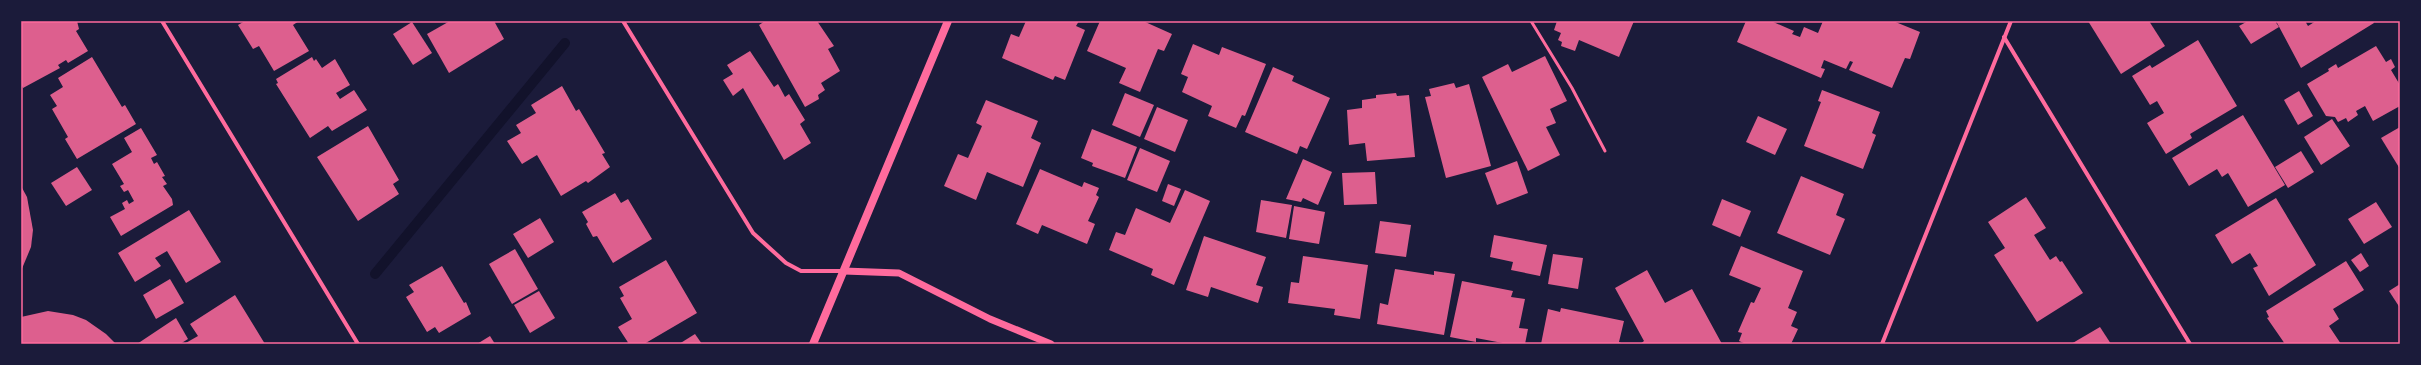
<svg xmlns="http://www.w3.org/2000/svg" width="2421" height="365" font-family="Figtree,sans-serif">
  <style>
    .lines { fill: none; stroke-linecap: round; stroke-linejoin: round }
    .stream { stroke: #12122b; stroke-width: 10 }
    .building { fill: #dd5f8e }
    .service { stroke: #ff6b9d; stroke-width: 3 }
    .minor { stroke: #ff6b9d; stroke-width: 4 }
    .tertiary { stroke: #ff6b9d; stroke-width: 7 }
    .secondary { stroke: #ff6b9d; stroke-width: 8 }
    .neatline { fill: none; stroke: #ff6b9d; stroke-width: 1.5 }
  </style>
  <rect width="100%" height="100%" fill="#1b1b3a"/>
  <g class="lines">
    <path class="stream" d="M 375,274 L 565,43"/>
  </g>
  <g class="building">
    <path d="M 21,21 L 77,21 L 79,29 L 76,31 L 88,51 L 68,63 L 66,60 L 58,65 L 60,68 L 23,88 L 21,84 Z"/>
    <path d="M 245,21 L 299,21 L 293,25 L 309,51 L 274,71 L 259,46 L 253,49 L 238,25 Z"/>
    <path d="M 450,21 L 494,21 L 504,39 L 449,73 L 427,34 Z"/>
    <path d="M 765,21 L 817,21 L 834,46 L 828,49 L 840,71 L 821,83 L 825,90 L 818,95 L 819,99 L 805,107 L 759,25 Z"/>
    <path d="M 1026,21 L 1079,21 L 1076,26 L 1085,30 L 1065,80 L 1055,76 L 1053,80 L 1002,58 L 1011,34 L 1019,37 Z"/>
    <path d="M 1100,21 L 1143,21 L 1172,34 L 1164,51 L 1158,49 L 1140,92 L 1119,83 L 1126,68 L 1087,51 Z"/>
    <path d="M 1557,21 L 1634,21 L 1619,57 L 1579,40 L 1575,51 L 1561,46 L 1562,42 L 1558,40 L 1561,33 L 1554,30 Z"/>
    <path d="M 1746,21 L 1771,21 L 1794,31 L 1792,34 L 1800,37 L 1804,27 L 1818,33 L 1823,21 L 1893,21 L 1920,32 L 1910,59 L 1905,58 L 1892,88 L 1849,70 L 1853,62 L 1850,61 L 1846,69 L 1824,60 L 1821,68 L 1825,69 L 1821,78 L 1737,42 Z"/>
    <path d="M 2088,21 L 2149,21 L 2165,46 L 2121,74 Z"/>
    <path d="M 2248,21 L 2275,21 L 2279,27 L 2251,44 L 2239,26 Z"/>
    <path d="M 2276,21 L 2305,21 L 2308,26 L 2316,21 L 2373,21 L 2374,23 L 2301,68 Z"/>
    <path d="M 412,22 L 432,53 L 413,65 L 393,34 Z"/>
    <path d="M 2198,40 L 2237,106 L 2190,134 L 2192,138 L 2166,154 L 2147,123 L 2164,113 L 2157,101 L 2150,105 L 2132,76 L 2150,65 L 2152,68 Z"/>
    <path d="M 1193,44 L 1219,55 L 1222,47 L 1266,64 L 1245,116 L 1242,115 L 1236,128 L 1208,116 L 1212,106 L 1182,92 L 1188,77 L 1181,74 Z"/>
    <path d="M 2376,46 L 2386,62 L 2391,59 L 2395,67 L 2391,70 L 2400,85 L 2400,106 L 2373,121 L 2365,106 L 2356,111 L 2358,115 L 2348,122 L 2346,118 L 2338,122 L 2335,117 L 2326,116 L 2307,84 L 2329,71 L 2328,69 L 2336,64 L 2338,68 Z"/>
    <path d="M 750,51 L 774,87 L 778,84 L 785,97 L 789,94 L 805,120 L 800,124 L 811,143 L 784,160 L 743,88 L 733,96 L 723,80 L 733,74 L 727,65 Z"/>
    <path d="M 1545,56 L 1567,101 L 1550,109 L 1556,123 L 1546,127 L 1560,155 L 1528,171 L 1482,77 L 1508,64 L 1512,72 Z"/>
    <path d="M 92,57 L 122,107 L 125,105 L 136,124 L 77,159 L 65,139 L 68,137 L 52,109 L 57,106 L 50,95 L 63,87 L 58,78 Z"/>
    <path d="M 312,57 L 314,61 L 316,59 L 322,68 L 335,59 L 350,85 L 336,93 L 340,99 L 354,90 L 367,110 L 332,131 L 328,126 L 310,138 L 276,84 L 278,83 L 276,79 Z"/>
    <path d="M 1273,67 L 1294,76 L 1292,81 L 1330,98 L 1307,149 L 1300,146 L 1297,154 L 1245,132 Z"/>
    <path d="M 1454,83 L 1456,88 L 1469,84 L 1491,166 L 1446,178 L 1425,97 L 1431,96 L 1429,89 Z"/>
    <path d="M 562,86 L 576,111 L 579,109 L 605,153 L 602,154 L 610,167 L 588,183 L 586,181 L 561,196 L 537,155 L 522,164 L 507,141 L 521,133 L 516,125 L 536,113 L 531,105 Z"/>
    <path d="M 1822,90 L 1880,112 L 1872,133 L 1876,135 L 1863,169 L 1804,146 L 1821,102 L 1818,101 Z"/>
    <path d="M 2299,91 L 2313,116 L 2298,125 L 2284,100 Z"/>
    <path d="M 1125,93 L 1154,105 L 1140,137 L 1112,125 Z"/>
    <path d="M 1396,93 L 1397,96 L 1409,95 L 1415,157 L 1367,161 L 1365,143 L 1349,145 L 1347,110 L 1362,108 L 1362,100 L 1376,98 L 1376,95 Z"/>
    <path d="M 986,100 L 1038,121 L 1031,138 L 1041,143 L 1023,187 L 987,172 L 976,200 L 944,186 L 958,154 L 968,158 L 982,126 L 976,123 Z"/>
    <path d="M 1157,107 L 1188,120 L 1175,152 L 1144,139 Z"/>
    <path d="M 2243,115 L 2285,185 L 2248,207 L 2228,173 L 2222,177 L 2217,169 L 2189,186 L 2172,158 Z"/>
    <path d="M 1758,116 L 1787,129 L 1775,155 L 1746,142 Z"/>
    <path d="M 2332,119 L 2350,146 L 2321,165 L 2304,137 Z"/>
    <path d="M 368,126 L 399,180 L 393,184 L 399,194 L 358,221 L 317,157 Z"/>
    <path d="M 2400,127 L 2400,169 L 2381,138 Z"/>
    <path d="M 141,128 L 157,155 L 151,158 L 154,164 L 157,162 L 165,176 L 162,177 L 167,184 L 163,186 L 172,199 L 173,205 L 121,236 L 110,217 L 125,209 L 122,203 L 127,200 L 129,204 L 134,201 L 128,190 L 124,192 L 120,186 L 124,184 L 112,164 L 132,152 L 124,138 Z"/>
    <path d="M 1092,129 L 1137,147 L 1125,178 L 1092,166 L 1093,163 L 1081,158 Z"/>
    <path d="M 1140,148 L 1170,161 L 1157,192 L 1127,180 Z"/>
    <path d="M 2301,151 L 2314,172 L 2288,188 L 2275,167 Z"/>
    <path d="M 1303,159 L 1332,172 L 1318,205 L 1303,198 L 1301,202 L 1286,199 Z"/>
    <path d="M 1517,161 L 1528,193 L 1497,205 L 1485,173 Z"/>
    <path d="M 77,167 L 92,190 L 66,206 L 51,183 Z"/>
    <path d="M 1040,169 L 1082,187 L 1084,182 L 1099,188 L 1096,195 L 1099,197 L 1088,221 L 1095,224 L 1087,244 L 1042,225 L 1038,234 L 1016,224 Z"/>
    <path d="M 1375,172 L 1377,204 L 1344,205 L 1342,173 Z"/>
    <path d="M 1801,176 L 1844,194 L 1836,215 L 1845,219 L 1830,255 L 1777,233 Z"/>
    <path d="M 1168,184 L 1181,189 L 1174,206 L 1162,201 Z"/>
    <path d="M 21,186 L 27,197 L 33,230 L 31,247 L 21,271 Z"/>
    <path d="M 1185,190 L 1210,201 L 1174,285 L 1151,275 L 1153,269 L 1109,250 L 1116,232 L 1125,235 L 1136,208 L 1170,223 Z"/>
    <path d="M 615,193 L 621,203 L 628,199 L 652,239 L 613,263 L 597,236 L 593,237 L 586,224 L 588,222 L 582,212 Z"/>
    <path d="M 2026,197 L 2046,228 L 2034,235 L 2050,260 L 2056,256 L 2060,262 L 2062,261 L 2083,293 L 2037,322 L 1994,255 L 2005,248 L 1988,222 Z"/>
    <path d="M 2276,198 L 2316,265 L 2269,296 L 2253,268 L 2258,266 L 2250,253 L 2232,264 L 2215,235 Z"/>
    <path d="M 1722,199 L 1751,211 L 1740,237 L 1712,225 Z"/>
    <path d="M 1261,200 L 1292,205 L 1286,238 L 1256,232 Z"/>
    <path d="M 2376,202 L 2392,227 L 2364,244 L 2348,219 Z"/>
    <path d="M 1294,206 L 1325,212 L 1319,244 L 1289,239 Z"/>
    <path d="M 189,210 L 221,262 L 186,283 L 167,251 L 155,258 L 161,266 L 135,282 L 118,253 Z"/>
    <path d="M 540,218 L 554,242 L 528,258 L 513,234 Z"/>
    <path d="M 1380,221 L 1411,225 L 1406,257 L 1375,253 Z"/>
    <path d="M 1494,235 L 1547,245 L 1540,276 L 1511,270 L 1513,262 L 1490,257 Z"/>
    <path d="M 1204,236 L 1266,257 L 1256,285 L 1263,287 L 1258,303 L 1211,287 L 1208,297 L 1186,290 Z"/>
    <path d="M 1741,246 L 1803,271 L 1788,308 L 1797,312 L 1791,326 L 1798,329 L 1791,344 L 1746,344 L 1739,341 L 1742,333 L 1738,332 L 1751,302 L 1754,303 L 1761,288 L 1729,275 Z"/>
    <path d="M 515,249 L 538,289 L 512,304 L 489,264 Z"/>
    <path d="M 2361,253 L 2369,266 L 2360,272 L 2351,260 Z"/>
    <path d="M 1553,254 L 1583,258 L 1578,289 L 1548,284 Z"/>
    <path d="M 1303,256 L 1368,265 L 1360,319 L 1334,315 L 1335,309 L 1288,303 L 1291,282 L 1299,283 Z"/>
    <path d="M 666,260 L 697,313 L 644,344 L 629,344 L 618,327 L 632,319 L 620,298 L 624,296 L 619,287 Z"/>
    <path d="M 2346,261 L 2364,290 L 2333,309 L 2339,319 L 2329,326 L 2341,344 L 2285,344 L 2267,318 L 2269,317 L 2266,311 Z"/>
    <path d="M 442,266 L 464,303 L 466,302 L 471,314 L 439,333 L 435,327 L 427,332 L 406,297 L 414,292 L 409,285 Z"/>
    <path d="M 1395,269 L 1434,275 L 1434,271 L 1455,274 L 1444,335 L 1377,324 L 1380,303 L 1388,305 Z"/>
    <path d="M 1647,270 L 1665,303 L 1692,289 L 1722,344 L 1640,344 L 1644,341 L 1615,288 Z"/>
    <path d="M 170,279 L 184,303 L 156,319 L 143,295 Z"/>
    <path d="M 1462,281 L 1513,291 L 1511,297 L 1525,299 L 1519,328 L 1528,329 L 1525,344 L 1508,344 L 1476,338 L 1476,342 L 1450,337 Z"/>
    <path d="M 2400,284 L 2400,308 L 2389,291 Z"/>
    <path d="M 539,291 L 555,318 L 530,333 L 514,305 Z"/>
    <path d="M 235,295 L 265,344 L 184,344 L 198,336 L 190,324 Z"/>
    <path d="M 1561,308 L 1624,321 L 1619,342 L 1623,344 L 1541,344 L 1548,309 L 1560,312 Z"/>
    <path d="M 48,311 L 73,315 L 86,320 L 106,334 L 116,344 L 21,344 L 21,317 Z"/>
    <path d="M 176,318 L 188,339 L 180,344 L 137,344 Z"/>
    <path d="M 2100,327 L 2111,344 L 2071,344 Z"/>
    <path d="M 695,334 L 702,344 L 679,344 Z"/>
    <path d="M 490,336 L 495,344 L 477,344 Z"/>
  </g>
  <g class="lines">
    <path class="service" d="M 1531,21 L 1572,88 L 1605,151"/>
    <g class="minor">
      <path d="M 162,21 L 358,344"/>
      <path d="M 623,21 L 753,233 L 786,263 L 801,271 L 844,271"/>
      <path d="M 2004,37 L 2190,344"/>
      <path d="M 1882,344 L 2011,21"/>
    </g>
    <path class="tertiary" d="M 844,271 L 899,273 L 990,319 L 1051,344"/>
    <path class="secondary" d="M 813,344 L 948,21"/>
  </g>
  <rect width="2421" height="365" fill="none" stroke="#1b1b3a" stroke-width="44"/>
  <rect x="22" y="22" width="2377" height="321" class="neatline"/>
</svg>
